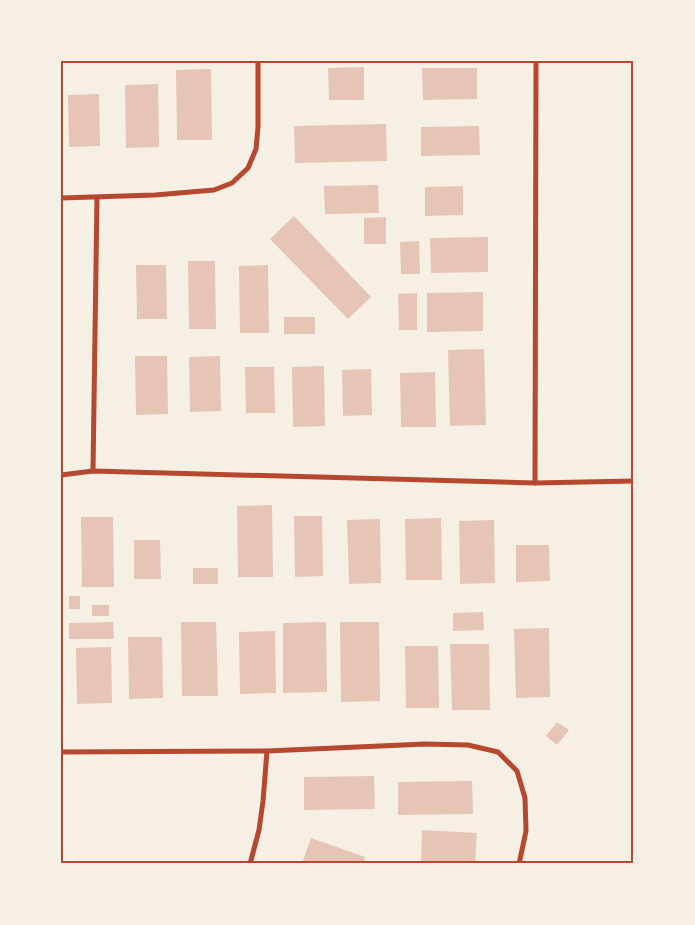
<svg xmlns="http://www.w3.org/2000/svg" width="695" height="925" font-family="'Roboto Condensed',sans-serif">
  <style>
    .building { fill: #e6c5b7 }
    .lines { fill: none; stroke-linecap: round; stroke-linejoin: round }
    .minor { stroke: #b5482f; stroke-width: 5 }
    .neatline { fill: none; stroke: #b5482f; stroke-width: 2 }
  </style>
  <rect width="100%" height="100%" fill="#f6efe4"/>
  <g class="building">
    <path d="M 364,67 L 364,100 L 329,100 L 328,68 Z"/>
    <path d="M 422,68 L 477,68 L 477,99 L 423,100 Z"/>
    <path d="M 211,69 L 212,140 L 177,140 L 176,70 Z"/>
    <path d="M 158,84 L 159,147 L 126,148 L 125,85 Z"/>
    <path d="M 99,94 L 100,146 L 69,147 L 68,95 Z"/>
    <path d="M 386,124 L 387,161 L 295,163 L 294,126 Z"/>
    <path d="M 479,126 L 480,155 L 421,156 L 421,127 Z"/>
    <path d="M 378,185 L 379,213 L 325,214 L 324,186 Z"/>
    <path d="M 463,186 L 463,215 L 425,216 L 425,187 Z"/>
    <path d="M 294,216 L 371,297 L 348,319 L 270,239 Z"/>
    <path d="M 386,217 L 386,244 L 364,244 L 364,218 Z"/>
    <path d="M 488,237 L 488,272 L 431,273 L 430,238 Z"/>
    <path d="M 419,241 L 420,274 L 401,274 L 400,242 Z"/>
    <path d="M 188,261 L 215,261 L 216,329 L 189,329 Z"/>
    <path d="M 136,265 L 166,265 L 167,319 L 137,319 Z"/>
    <path d="M 268,265 L 269,333 L 240,333 L 239,266 Z"/>
    <path d="M 483,292 L 483,331 L 427,332 L 427,293 Z"/>
    <path d="M 417,293 L 417,330 L 399,330 L 398,294 Z"/>
    <rect x="284" y="317" width="31" height="17"/>
    <path d="M 484,349 L 486,425 L 450,426 L 448,350 Z"/>
    <path d="M 135,356 L 167,356 L 168,414 L 136,415 Z"/>
    <path d="M 220,356 L 221,411 L 190,412 L 189,357 Z"/>
    <path d="M 324,366 L 325,426 L 293,427 L 292,367 Z"/>
    <path d="M 245,367 L 274,367 L 275,413 L 246,413 Z"/>
    <path d="M 371,369 L 372,415 L 343,416 L 342,370 Z"/>
    <path d="M 435,372 L 436,427 L 401,427 L 400,373 Z"/>
    <path d="M 272,505 L 273,577 L 238,577 L 237,506 Z"/>
    <path d="M 294,516 L 322,516 L 323,576 L 295,577 Z"/>
    <path d="M 81,517 L 113,517 L 114,587 L 82,587 Z"/>
    <path d="M 441,518 L 442,580 L 406,580 L 405,519 Z"/>
    <path d="M 380,519 L 381,583 L 349,584 L 347,520 Z"/>
    <path d="M 494,520 L 495,583 L 460,584 L 459,521 Z"/>
    <path d="M 134,540 L 160,540 L 161,579 L 134,579 Z"/>
    <path d="M 516,545 L 549,545 L 550,581 L 516,582 Z"/>
    <rect x="193" y="568" width="25" height="16"/>
    <rect x="69" y="596" width="11" height="13"/>
    <rect x="92" y="605" width="17" height="11"/>
    <path d="M 483,612 L 484,630 L 453,631 L 453,613 Z"/>
    <path d="M 113,622 L 114,639 L 69,639 L 69,623 Z"/>
    <path d="M 181,622 L 216,622 L 218,696 L 182,696 Z"/>
    <path d="M 326,622 L 327,692 L 283,693 L 283,623 Z"/>
    <path d="M 340,622 L 379,622 L 380,701 L 341,702 Z"/>
    <path d="M 549,628 L 550,697 L 516,698 L 514,629 Z"/>
    <path d="M 275,631 L 276,693 L 240,694 L 239,632 Z"/>
    <path d="M 128,637 L 162,637 L 163,698 L 129,699 Z"/>
    <path d="M 450,644 L 489,644 L 490,710 L 452,710 Z"/>
    <path d="M 405,646 L 438,646 L 439,708 L 406,708 Z"/>
    <path d="M 111,647 L 112,703 L 77,704 L 76,648 Z"/>
    <path d="M 557,722 L 569,730 L 557,745 L 546,736 Z"/>
    <path d="M 374,776 L 375,809 L 304,810 L 304,777 Z"/>
    <path d="M 472,781 L 473,814 L 398,815 L 398,782 Z"/>
    <path d="M 422,830 L 477,833 L 475,863 L 421,861 Z"/>
    <path d="M 311,838 L 365,857 L 363,864 L 302,864 Z"/>
  </g>
  <g class="lines">
    <g class="minor">
      <path d="M 61,198 L 155,195 L 214,190 L 232,183 L 248,168 L 256,149 L 258,127 L 258,61"/>
      <path d="M 93,471 L 97,198"/>
      <path d="M 61,475 L 93,471 L 535,483 L 634,481"/>
      <path d="M 535,483 L 536,61"/>
      <path d="M 61,752 L 267,751 L 425,744 L 468,745 L 498,752 L 517,771 L 525,798 L 526,831 L 519,864"/>
      <path d="M 250,864 L 259,830 L 263,801 L 267,751"/>
    </g>
  </g>
  <rect width="695" height="925" fill="none" stroke="#f6efe4" stroke-width="125"/>
  <rect x="62" y="62" width="570" height="800" class="neatline"/>
</svg>
